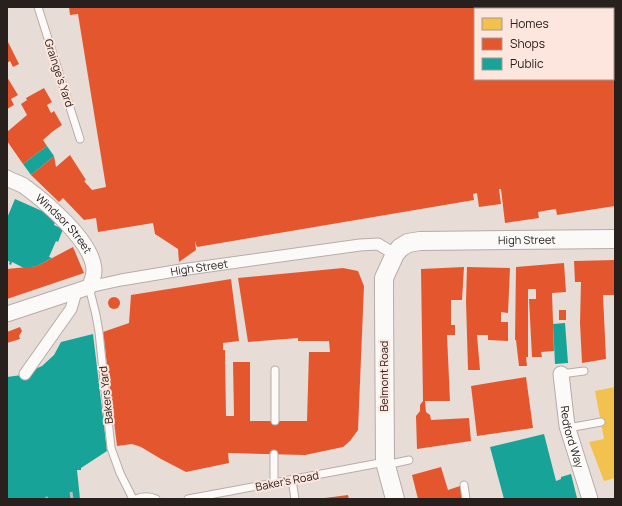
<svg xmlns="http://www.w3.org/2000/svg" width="622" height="506" font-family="Manrope,sans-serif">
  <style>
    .homes { fill: #f2c14e }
    .shops { fill: #e4572e }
    .public { fill: #17a398 }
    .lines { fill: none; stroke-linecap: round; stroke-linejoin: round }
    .service-casing { stroke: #b6aca8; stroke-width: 9 }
    .pedestrian-casing { stroke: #b6aca8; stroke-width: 13 }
    .minor-casing { stroke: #b6aca8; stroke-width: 17 }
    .tertiary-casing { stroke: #b6aca8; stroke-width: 20 }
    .service { stroke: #fcfaf9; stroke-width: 7 }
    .pedestrian { stroke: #fcfaf9; stroke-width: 11 }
    .minor { stroke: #fcfaf9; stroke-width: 15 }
    .tertiary { stroke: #fcfaf9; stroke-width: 18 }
    .rail { stroke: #bfbcbb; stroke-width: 3; stroke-dasharray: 8 4; stroke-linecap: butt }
    .labels { text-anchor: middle; stroke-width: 4; stroke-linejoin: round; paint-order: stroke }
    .street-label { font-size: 11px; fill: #28201d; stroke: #fce6dd }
  </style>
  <rect width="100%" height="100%" fill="#e8dcd7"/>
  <path class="homes" d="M 615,387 L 615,478 L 604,481 L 589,442 L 604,439 L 595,391 Z"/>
  <g class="shops">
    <path d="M 69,7 L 517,7 L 517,9 L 475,9 L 475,79 L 613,79 L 613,28 L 615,28 L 615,206 L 557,215 L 556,209 L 549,210 L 538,212 L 539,218 L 505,223 L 501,189 L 499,189 L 501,204 L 479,207 L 477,193 L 473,194 L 474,200 L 197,247 L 195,241 L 196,250 L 179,262 L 178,249 L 155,234 L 153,223 L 98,232 L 96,218 L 84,220 L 63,198 L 59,202 L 31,175 L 54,156 L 56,167 L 70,155 L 86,180 L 84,181 L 92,190 L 106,187 L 78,14 L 70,15 Z"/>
    <path d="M 7,40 L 19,64 L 13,67 L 10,61 L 7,63 Z"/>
    <path d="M 7,77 L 18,95 L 11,99 L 14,105 L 7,109 Z"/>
    <path d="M 44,88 L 52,102 L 47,105 L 51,113 L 54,111 L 62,125 L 52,132 L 43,140 L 47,146 L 23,164 L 7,141 L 7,132 L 27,115 L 21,104 L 27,100 L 26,98 Z"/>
    <path d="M 73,247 L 84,273 L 7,299 L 7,269 L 37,266 Z"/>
    <path d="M 615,260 L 615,295 L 603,295 L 606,359 L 582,363 L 580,323 L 581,282 L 575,282 L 574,261 Z"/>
    <path d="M 564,263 L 566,292 L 552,293 L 554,351 L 541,352 L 542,357 L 532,357 L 529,299 L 536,299 L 536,289 L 528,289 L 528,357 L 526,357 L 527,366 L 519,366 L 516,340 L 515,340 L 516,267 Z"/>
    <path d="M 464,267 L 462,300 L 451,300 L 451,325 L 455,325 L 455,335 L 447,335 L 450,401 L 425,401 L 426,412 L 430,415 L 431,420 L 469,418 L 471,441 L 417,449 L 416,416 L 420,411 L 420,405 L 423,401 L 421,269 Z"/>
    <path d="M 467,267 L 510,268 L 508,313 L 501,312 L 501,322 L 508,322 L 508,341 L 488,340 L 488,335 L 477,335 L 480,370 L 468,370 L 466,301 Z"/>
    <path d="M 343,268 L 358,271 L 364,286 L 358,430 L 350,441 L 343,447 L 305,455 L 228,453 L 229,463 L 186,472 L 161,459 L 141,447 L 132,444 L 117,446 L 103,332 L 129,323 L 131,295 L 231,279 L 239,341 L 223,343 L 223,350 L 225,350 L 226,416 L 234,416 L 233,362 L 250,362 L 250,421 L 307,421 L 309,352 L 330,352 L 329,341 L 298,341 L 298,338 L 248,342 L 238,278 Z"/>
    <circle cx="114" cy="303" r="6"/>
    <rect x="559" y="310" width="7" height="10"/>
    <path d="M 20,327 L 22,331 L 19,336 L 20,339 L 7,343 L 7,332 Z"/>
    <path d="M 526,377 L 533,428 L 477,436 L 471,386 Z"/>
    <path d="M 441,467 L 448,490 L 460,486 L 464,499 L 418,499 L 412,475 Z"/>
    <path d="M 348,495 L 349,499 L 325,499 L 325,498 Z"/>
  </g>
  <g class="public">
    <path d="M 47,146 L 54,156 L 31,175 L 23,164 Z"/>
    <path d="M 15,199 L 51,215 L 56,220 L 54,225 L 63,229 L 58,242 L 56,241 L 49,257 L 52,258 L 37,266 L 24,268 L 12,262 L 11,265 L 9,264 L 10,262 L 7,260 L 7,218 Z"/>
    <path d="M 565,323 L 568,363 L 555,364 L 553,324 Z"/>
    <path d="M 93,334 L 107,451 L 81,468 L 81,470 L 77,470 L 80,499 L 7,499 L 7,377 L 22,375 L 42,366 L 54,355 L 61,342 Z"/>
    <path d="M 544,434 L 556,481 L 561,479 L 561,477 L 571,474 L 577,498 L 504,499 L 490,447 Z"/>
  </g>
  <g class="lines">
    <defs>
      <g id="service">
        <path d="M 38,7 L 80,139"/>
        <path d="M 613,19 L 615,18"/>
        <path d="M 613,27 L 615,26"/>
        <path d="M 89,287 L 96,315 L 99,332 L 111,448 L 120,473 L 133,499"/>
        <path d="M 561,374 L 584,371"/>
        <path d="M 275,421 L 275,370"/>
        <path d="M 568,428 L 601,422"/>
        <path d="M 386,465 L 409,460"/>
        <path d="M 292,480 L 295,499"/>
        <path d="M 274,483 L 274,454"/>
        <path d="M 464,485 L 466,499"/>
        <path d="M 136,499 C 143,496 149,496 156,499"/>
        <path d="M 188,499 L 385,462"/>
      </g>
      <g id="pedestrian">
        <path id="s1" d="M 89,287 L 121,280 L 181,270 L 360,245 L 378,244 L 393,253"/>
        <path d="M 25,374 L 71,309 L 76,292"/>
      </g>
      <g id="minor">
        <path id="s2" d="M 7,178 C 12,181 19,183 24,186 C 46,202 92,241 94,269 C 94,276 92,282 89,287 L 7,314"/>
        <path id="s3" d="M 561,374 L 567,426 L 590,499"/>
      </g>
      <g id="tertiary">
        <path id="s4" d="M 395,499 L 385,462 L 384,299 L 384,278 L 395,254 L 400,248 L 408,243 L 420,241 L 615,239"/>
      </g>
    </defs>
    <use href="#service" class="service-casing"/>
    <use href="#pedestrian" class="pedestrian-casing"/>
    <use href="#minor" class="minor-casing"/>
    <use href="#tertiary" class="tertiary-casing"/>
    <use href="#service" class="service"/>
    <use href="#pedestrian" class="pedestrian"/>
    <use href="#minor" class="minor"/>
    <use href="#tertiary" class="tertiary"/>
    <g class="rail">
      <path d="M 71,492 L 72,499"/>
      <path d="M 46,497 L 47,499"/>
    </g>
  </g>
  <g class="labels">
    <g class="street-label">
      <text transform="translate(59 73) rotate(72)" y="4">Grainge's Yard</text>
      <text dy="4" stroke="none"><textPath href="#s2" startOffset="74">Windsor Street</textPath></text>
      <text dy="4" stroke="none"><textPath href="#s4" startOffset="385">High Street</textPath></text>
      <text dy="4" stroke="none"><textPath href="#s1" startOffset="112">High Street</textPath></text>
      <text transform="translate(384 376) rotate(-90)" y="4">Belmont Road</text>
      <text transform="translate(106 395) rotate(-96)" y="4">Bakers Yard</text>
      <text dy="4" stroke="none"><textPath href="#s3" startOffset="64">Redford Way</textPath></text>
      <text transform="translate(287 481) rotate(-11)" y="4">Baker's Road</text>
    </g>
  </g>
  <rect width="622" height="506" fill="none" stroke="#28201d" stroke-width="16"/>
  <rect x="474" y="8" width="140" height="72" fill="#fce6dd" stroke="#a79790"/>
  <rect x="482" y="18" width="20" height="12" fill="#f2c14e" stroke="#a79790"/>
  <text x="510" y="28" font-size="12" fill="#28201d">Homes</text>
  <rect x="482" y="38" width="20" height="12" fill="#e4572e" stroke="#a79790"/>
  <text x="510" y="48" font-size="12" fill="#28201d">Shops</text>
  <rect x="482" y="58" width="20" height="12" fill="#17a398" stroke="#a79790"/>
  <text x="510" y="68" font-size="12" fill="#28201d">Public</text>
</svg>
